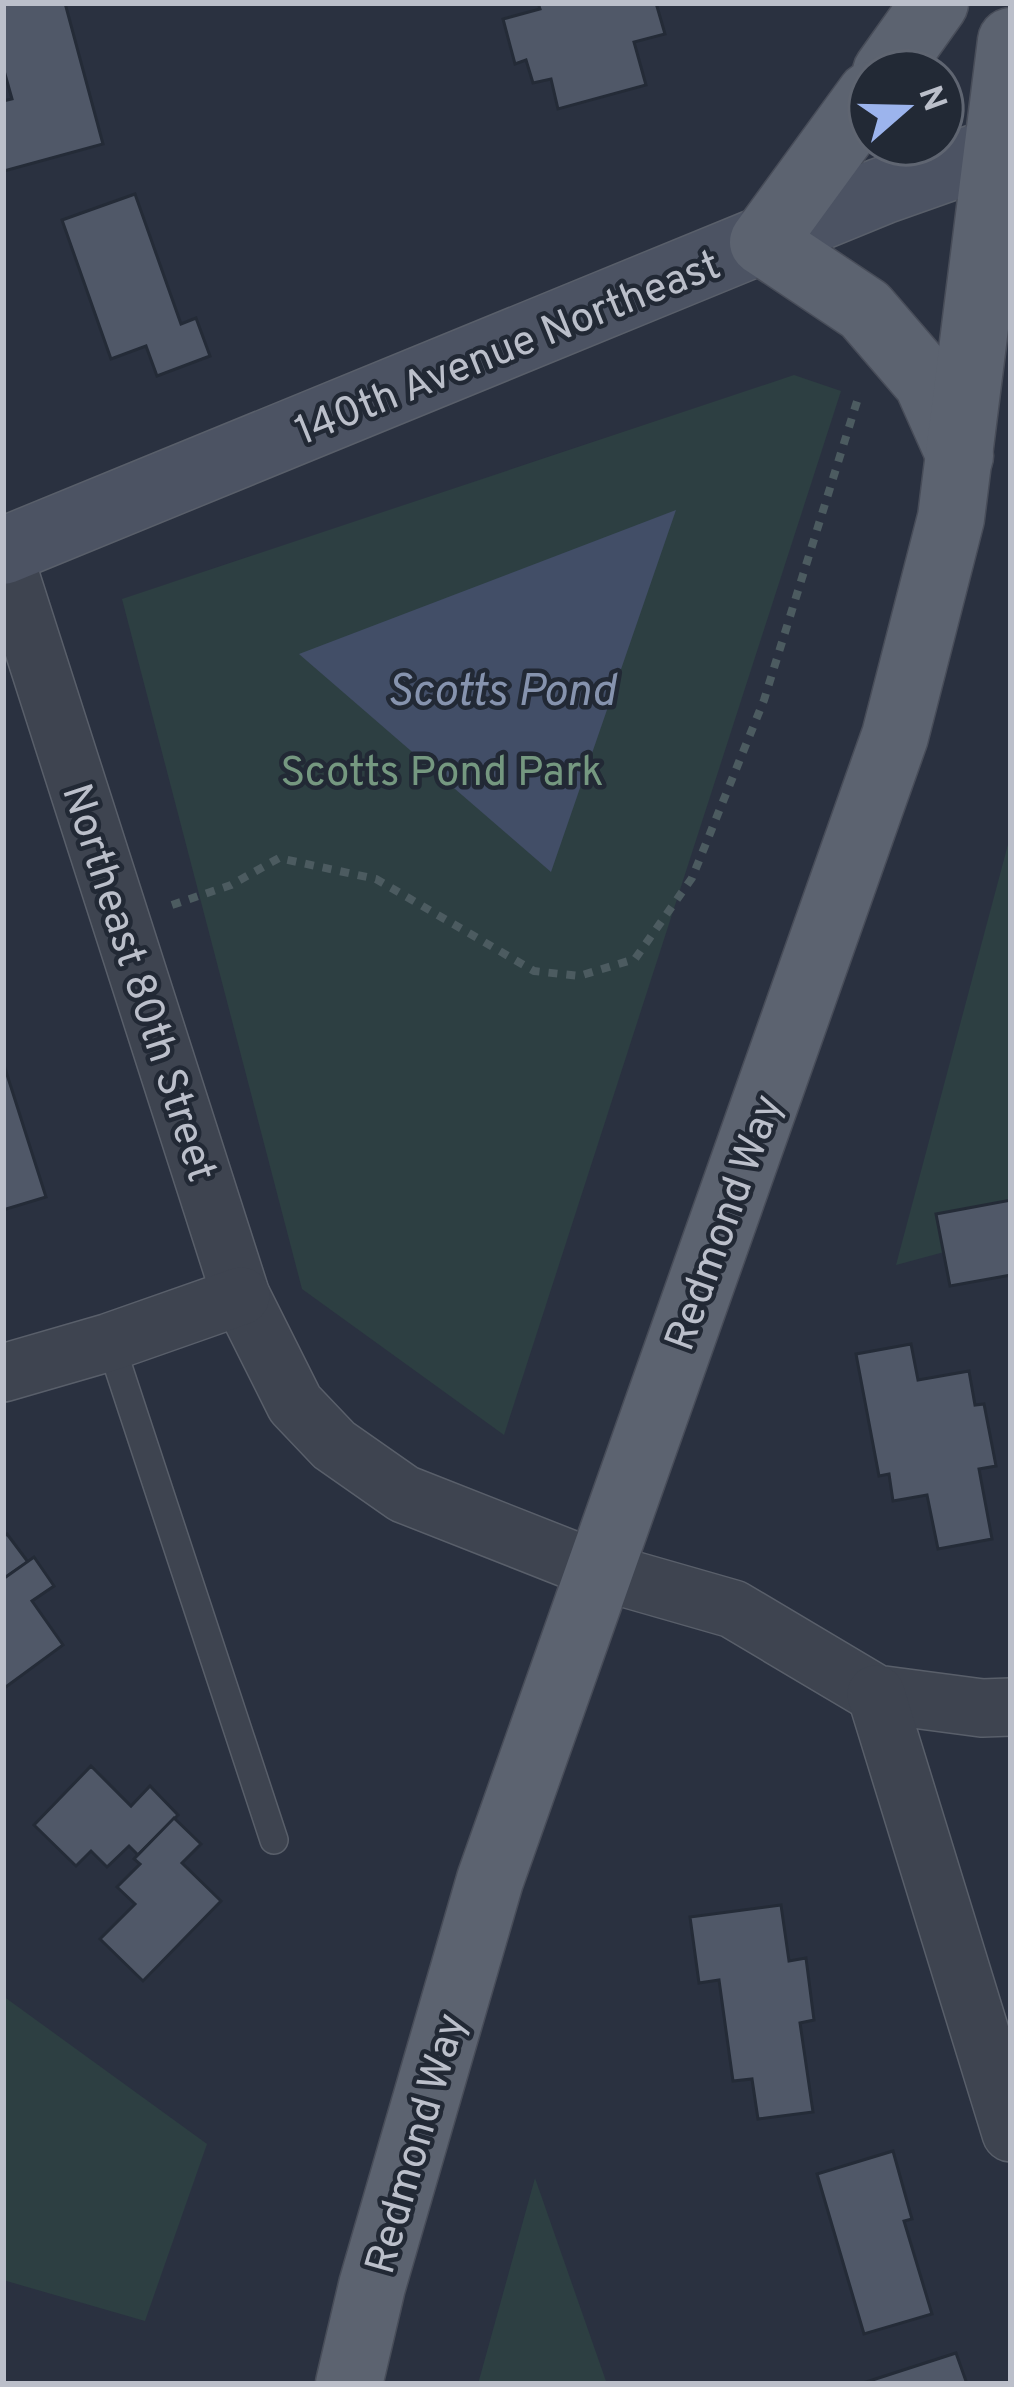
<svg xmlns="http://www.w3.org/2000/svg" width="1014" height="2387" font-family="Overpass,sans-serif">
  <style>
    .green { fill: #2d3f42 }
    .water { fill: #424e67 }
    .building { fill: #505868; stroke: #242b37; stroke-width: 3 }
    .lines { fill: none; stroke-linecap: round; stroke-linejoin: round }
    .service-casing { stroke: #595f6a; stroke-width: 30 }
    .minor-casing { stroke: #595f6a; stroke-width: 60 }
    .secondary-casing { stroke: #595f6a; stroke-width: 69 }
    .primary-casing { stroke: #484d59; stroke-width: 69 }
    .path { stroke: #4c5b60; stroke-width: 8; stroke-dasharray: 9 9; stroke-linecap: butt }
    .service { stroke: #3e4450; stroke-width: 27 }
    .minor { stroke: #3e4450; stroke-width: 57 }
    .secondary { stroke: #4c5363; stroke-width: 66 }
    .primary { stroke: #5c6370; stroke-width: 66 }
    .labels { text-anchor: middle; stroke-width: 9; stroke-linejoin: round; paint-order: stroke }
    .street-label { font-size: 42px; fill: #bbbfca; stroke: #222935 }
    .park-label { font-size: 42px; fill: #759880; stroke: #222935 }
    .water-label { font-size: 45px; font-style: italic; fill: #8693ae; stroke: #222935 }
  </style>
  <rect width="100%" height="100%" fill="#2a3140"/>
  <g class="green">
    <path d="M 794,375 L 841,391 L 504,1435 L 302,1289 L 122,599 Z"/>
    <path d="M 1011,833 L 1011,1234 L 896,1265 Z"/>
    <path d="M 3,1996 L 207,2144 L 145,2321 L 3,2280 Z"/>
    <path d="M 535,2178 L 607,2384 L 478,2384 Z"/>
  </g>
  <path class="water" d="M 676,510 L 551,872 L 299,654 Z"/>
  <g class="building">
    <path d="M 3,3 L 65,3 L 103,144 L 4,171 L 3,101 L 12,99 L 3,67 Z"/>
    <path d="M 538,3 L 656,3 L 665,34 L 634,42 L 646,85 L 558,109 L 551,79 L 533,83 L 526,60 L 515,64 L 503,19 L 540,9 Z"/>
    <path d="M 135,194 L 181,324 L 196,318 L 210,356 L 157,376 L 146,346 L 111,359 L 62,220 Z"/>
    <path d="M 3,1062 L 46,1197 L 3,1210 Z"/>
    <path d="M 1011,1200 L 1011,1275 L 950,1286 L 936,1214 Z"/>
    <path d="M 911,1344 L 918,1380 L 969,1371 L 975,1405 L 984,1404 L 996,1466 L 979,1469 L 992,1539 L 938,1549 L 927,1495 L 893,1501 L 889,1474 L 879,1476 L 856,1354 Z"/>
    <path d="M 7,1534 L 28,1562 L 3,1579 L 3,1537 Z"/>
    <path d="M 34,1557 L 54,1586 L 32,1601 L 63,1645 L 3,1689 L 3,1579 Z"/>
    <path d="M 91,1766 L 131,1806 L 150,1786 L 178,1815 L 138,1855 L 129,1846 L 107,1867 L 91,1851 L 76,1866 L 34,1825 Z"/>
    <path d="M 174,1818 L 201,1844 L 182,1863 L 221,1901 L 143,1981 L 100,1939 L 135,1904 L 117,1887 L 140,1864 L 134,1859 Z"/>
    <path d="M 781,1905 L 789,1961 L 806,1958 L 814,2020 L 800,2023 L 813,2112 L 758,2119 L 752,2079 L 733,2081 L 719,1980 L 699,1983 L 690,1917 Z"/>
    <path d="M 893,2151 L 912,2219 L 904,2221 L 932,2314 L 864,2334 L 817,2174 Z"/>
    <path d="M 956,2353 L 967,2384 L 860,2384 Z"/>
  </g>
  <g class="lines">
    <defs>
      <path id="service" d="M 110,1342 L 274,1840"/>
      <g id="minor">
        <path d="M 3,553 L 241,1296 L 295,1404 L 334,1445 L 404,1494 L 597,1570 L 733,1609 L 876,1694 L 982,1708 L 1011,1707"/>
        <path d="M 3,1373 L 110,1342 L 241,1296"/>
        <path d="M 876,1694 L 1011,2133"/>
      </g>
      <path id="secondary" d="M 3,551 L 882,191 L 998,150"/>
      <g id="primary">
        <path d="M 886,72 L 935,3"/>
        <path d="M 870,95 L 763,242 L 865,310 L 927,382 L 960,456"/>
        <path d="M 349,2384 L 372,2286 L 490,1880 L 895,736 L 951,518 L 1011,41"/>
      </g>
    </defs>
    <use href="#service" class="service-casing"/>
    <use href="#minor" class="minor-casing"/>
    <use href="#secondary" class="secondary-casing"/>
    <use href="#primary" class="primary-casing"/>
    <path class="path" d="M 172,905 L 231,885 L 279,858 L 376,879 L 534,971 L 579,976 L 635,959 L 692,878 L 764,700 L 859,395"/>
    <use href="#service" class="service"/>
    <use href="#minor" class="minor"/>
    <use href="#secondary" class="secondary"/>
    <use href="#primary" class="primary"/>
  </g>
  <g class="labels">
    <g class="street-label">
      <text transform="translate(507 346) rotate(-22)" y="15">140th Avenue Northeast</text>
      <text transform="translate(141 982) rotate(72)" y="15">Northeast 80th Street</text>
      <text transform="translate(722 1222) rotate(-70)" y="15">Redmond Way</text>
      <text transform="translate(414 2143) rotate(-74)" y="15">Redmond Way</text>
    </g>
    <g class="park-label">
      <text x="442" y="785">Scotts Pond Park</text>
    </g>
    <g class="water-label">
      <text x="501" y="705">Scotts Pond</text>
    </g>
  </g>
  <rect width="1014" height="2387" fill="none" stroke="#bbbfca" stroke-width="12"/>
  <g transform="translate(906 108) rotate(70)"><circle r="57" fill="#222935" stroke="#5f6571" stroke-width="3"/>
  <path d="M0-9L21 45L0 30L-21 45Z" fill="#9cb4ed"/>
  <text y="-18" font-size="33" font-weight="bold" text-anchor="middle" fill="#bbbfca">N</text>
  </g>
</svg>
